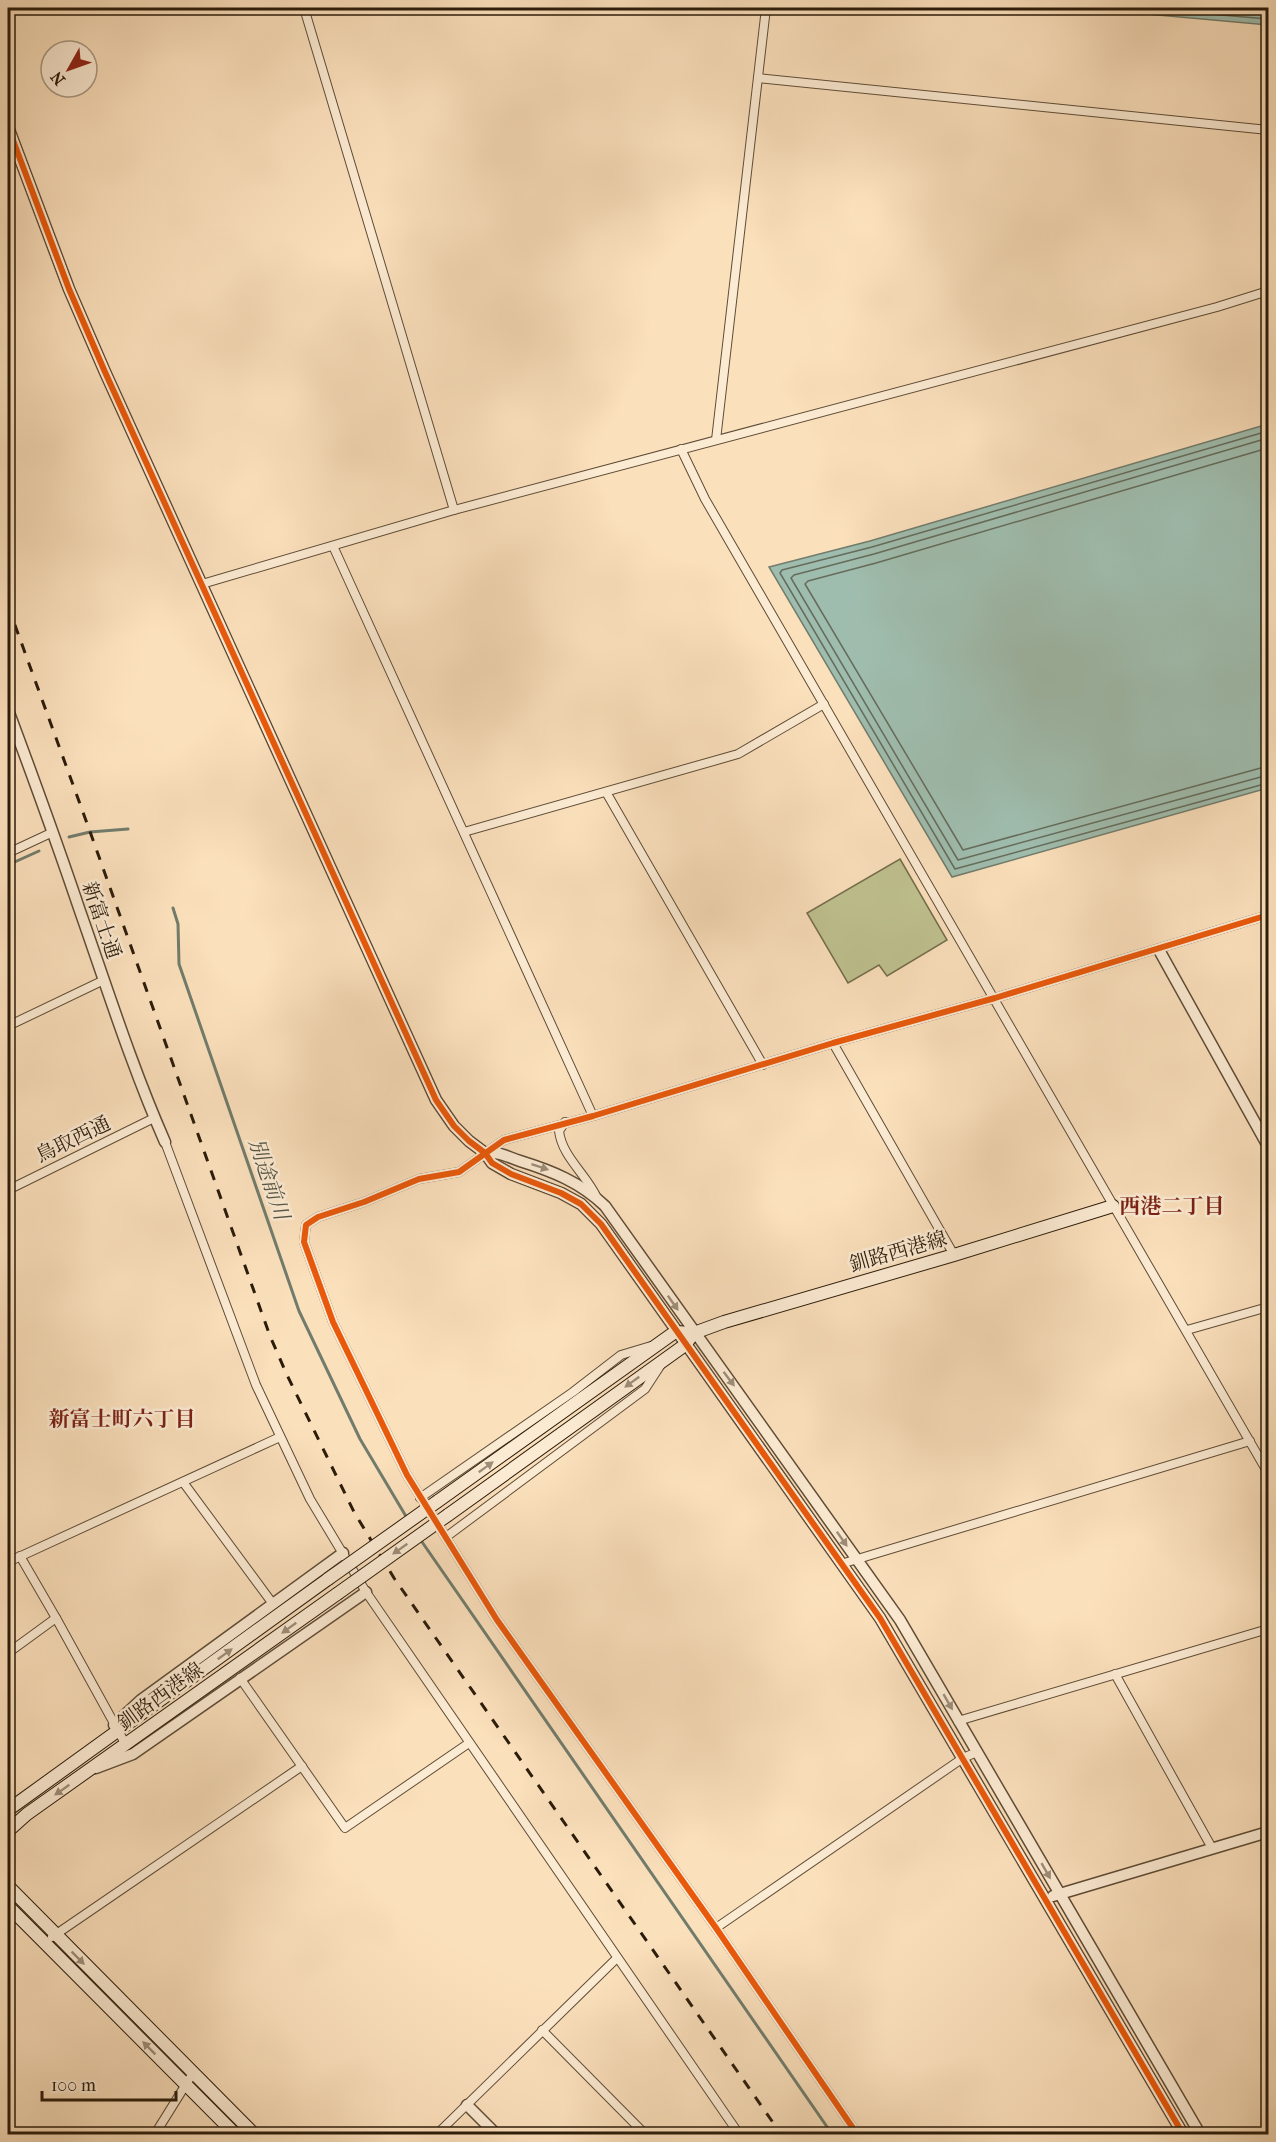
<svg xmlns="http://www.w3.org/2000/svg" width="1276" height="2142" font-family="'IM FELL French Canon','Noto Serif JP',serif">
  <style>
    .green { fill: #bfc290; stroke: #756e4d; stroke-width: 1.5 }
    .water { fill: #9fbdae; stroke: #717c6c; stroke-width: 1.5 }
    .lines { fill: none; stroke-linecap: round; stroke-linejoin: round }
    .shore { stroke: #656c5c; stroke-width: 1.5 }
    .stream { stroke: #717c6c; stroke-width: 3 }
    .minor-casing { stroke: #5f4c36; stroke-width: 10 }
    .tertiary-casing { stroke: #5f4c36; stroke-width: 13 }
    .secondary-casing { stroke: #2b1b0a; stroke-width: 14 }
    .minor { stroke: #fcebd3; stroke-width: 8 }
    .tertiary { stroke: #fcebd3; stroke-width: 10 }
    .secondary { stroke: #fcebd3; stroke-width: 12 }
    .rail { stroke: #2b1b0a; stroke-width: 3; stroke-dasharray: 10 10; stroke-linecap: butt }
    .secondary-bridge-casing { stroke: #2b1b0a; stroke-width: 14; stroke-linecap: butt }
    .secondary-bridge { stroke: #fcebd3; stroke-width: 12 }
    .cycleway-casing { stroke: #fcebd3; stroke-width: 10 }
    .cycleway { stroke: #e8590c; stroke-width: 6 }
    .oneway { fill: #9e8d79 }
    .labels { text-anchor: middle; stroke-width: 5; stroke-linejoin: round; paint-order: stroke }
    .street-label { font-size: 20px; fill: #2b1b0a; stroke: #fcebd3 }
    .water-label { font-size: 21px; font-style: italic; fill: #545443; stroke: #fcebd3 }
    .neighbourhood-label { font-size: 21px; font-weight: bold; fill: #7a1f14; stroke: #fcebd3 }
  </style>
  <rect width="100%" height="100%" fill="#fbe0bc"/>
  <filter id="stains"><feTurbulence type="fractalNoise" baseFrequency=".00333" numOctaves="4"/><feColorMatrix values="0 0 0 0 .2 0 0 0 0 .09 0 0 0 0 .02 0 0 0 .5 -.17"/></filter>
  <radialGradient id="worn" r=".72"><stop offset=".6" stop-color="#630" stop-opacity="0"/><stop offset="1" stop-color="#630" stop-opacity=".3"/></radialGradient>
  <path class="green" d="M 900,859 L 947,940 L 887,976 L 879,965 L 848,983 L 807,913 Z"/>
  <g class="water">
    <path d="M 1075,8 L 1268,8 L 1268,25 L 1091,9 Z"/>
    <path d="M 1268,424 L 1268,788 L 952,877 L 769,567 L 870,541 Z"/>
  </g>
  <g class="lines">
    <g class="shore">
      <path d="M 1139,8 L 1268,19"/>
      <path d="M 1268,431 L 872,547 L 782,570 L 780,573 L 955,869 L 1268,783"/>
      <path d="M 1268,438 L 874,554 L 794,575 L 791,578 L 958,860 L 1268,775"/>
      <path d="M 1268,448 L 876,563 L 808,581 L 805,584 L 963,850 L 1268,766"/>
    </g>
    <g class="stream">
      <path d="M 69,837 L 90,832 L 128,829"/>
      <path d="M 8,865 L 39,851"/>
      <path d="M 173,908 L 178,924 L 179,964 L 299,1311 L 360,1439 L 407,1518"/>
      <path d="M 420,1539 L 832,2134"/>
    </g>
    <defs>
      <g id="minor">
        <path d="M 304,8 L 454,510"/>
        <path d="M 758,78 L 1268,130"/>
        <path d="M 716,440 L 766,8"/>
        <path d="M 681,449 L 705,499 L 1268,1473"/>
        <path d="M 333,546 L 593,1116"/>
        <path d="M 202,584 L 454,510 L 1217,307 L 1268,291"/>
        <path d="M 606,792 L 763,1065"/>
        <path d="M 464,832 L 738,754 L 824,704"/>
        <path d="M 8,853 L 53,832"/>
        <path d="M 8,1026 L 104,980"/>
        <path d="M 833,1043 L 954,1255"/>
        <path d="M 565,1122 L 559,1131 C 562,1157 587,1175 597,1198"/>
        <path d="M 165,1142 L 256,1385 L 310,1499 L 366,1592 L 739,2134"/>
        <path d="M 8,1190 L 154,1118"/>
        <path d="M 1187,1330 L 1268,1307"/>
        <path d="M 183,1482 L 273,1604"/>
        <path d="M 420,1498 L 573,1392 L 621,1355 L 651,1346"/>
        <path d="M 446,1537 L 645,1389 L 660,1366"/>
        <path d="M 20,1556 L 56,1618 L 126,1745"/>
        <path d="M 8,1562 L 280,1437"/>
        <path d="M 841,1564 L 1250,1441"/>
        <path d="M 8,1653 L 56,1618"/>
        <path d="M 1115,1674 L 1212,1848"/>
        <path d="M 240,1678 L 345,1828 L 469,1743"/>
        <path d="M 958,1721 L 1268,1629"/>
        <path d="M 716,1928 L 963,1758 L 977,1752"/>
        <path d="M 52,1937 L 302,1766"/>
        <path d="M 542,2030 L 645,2134"/>
        <path d="M 155,2134 L 193,2073"/>
        <path d="M 437,2134 L 617,1958"/>
        <path d="M 857,2134 L 716,1928 L 497,1620 L 407,1475 L 333,1322 L 304,1242 L 306,1225 L 318,1217 L 364,1202 L 419,1179 L 459,1172 L 504,1140 L 593,1116 L 833,1043 L 995,998 L 1268,915"/>
      </g>
      <g id="tertiary">
        <path d="M 8,127 L 69,289 L 105,372 L 436,1100 L 454,1126 L 469,1141 L 485,1153 L 492,1163 L 511,1174 L 561,1193 L 581,1204 L 601,1224 L 880,1618 L 1183,2134"/>
        <path d="M 8,710 C 33,777 57,843 80,911 C 107,988 132,1067 165,1142"/>
        <path d="M 1159,950 L 1268,1146"/>
        <path d="M 485,1153 C 501,1152 505,1156 520,1161 C 552,1171 580,1182 605,1206 L 900,1620 L 1200,2134"/>
        <path d="M 114,1725 L 141,1700 L 343,1553"/>
        <path d="M 96,1768 L 133,1754 L 366,1592"/>
        <path d="M 1053,1896 L 1268,1832"/>
        <path d="M 467,2105 L 496,2134"/>
      </g>
      <g id="secondary">
        <path d="M 438,1501 L 675,1332 L 694,1333 L 724,1322 L 954,1255 L 1113,1206"/>
        <path d="M 448,1515 L 685,1345 L 694,1333"/>
        <path d="M 8,1810 L 328,1579"/>
        <path d="M 8,1831 L 27,1814 L 337,1594"/>
        <path d="M 8,1886 L 254,2134"/>
        <path d="M 8,1906 L 235,2134"/>
      </g>
    </defs>
    <use href="#minor" class="minor-casing"/>
    <use href="#tertiary" class="tertiary-casing"/>
    <use href="#secondary" class="secondary-casing"/>
    <use href="#minor" class="minor"/>
    <use href="#tertiary" class="tertiary"/>
    <use href="#secondary" class="secondary"/>
    <path class="rail" d="M 8,606 L 88,826 L 270,1336 L 287,1375 L 354,1512 L 394,1578 L 781,2134"/>
    <defs>
      <g id="secondary-bridge">
        <path d="M 328,1579 L 438,1501"/>
        <path d="M 337,1594 L 448,1515"/>
      </g>
    </defs>
    <use href="#secondary-bridge" class="secondary-bridge-casing"/>
    <use href="#secondary-bridge" class="secondary-bridge"/>
    <defs>
      <g id="cycleway">
        <path d="M 8,127 L 69,289 L 105,372 L 436,1100 L 454,1126 L 469,1141 L 485,1153 L 492,1163 L 511,1174 L 561,1193 L 581,1204 L 601,1224 L 880,1618 L 1183,2134"/>
        <path d="M 857,2134 L 716,1928 L 497,1620 L 407,1475 L 333,1322 L 304,1242 L 306,1225 L 318,1217 L 364,1202 L 419,1179 L 459,1172 L 504,1140 L 593,1116 L 833,1043 L 995,998 L 1268,915"/>
      </g>
    </defs>
    <use href="#cycleway" class="cycleway-casing"/>
    <use href="#cycleway" class="cycleway"/>
  </g>
  <defs><path id="oneway-solid" d="M-6-.8H1V-3.2L6.5 0L1 3.2V.8H-6Z" transform="scale(1.5)"/></defs>
  <g class="oneway">
    <use href="#oneway-solid" transform="translate(540 1167) rotate(18)"/>
    <use href="#oneway-solid" transform="translate(673 1303) rotate(55)"/>
    <use href="#oneway-solid" transform="translate(729 1379) rotate(53)"/>
    <use href="#oneway-solid" transform="translate(632 1382) rotate(144)"/>
    <use href="#oneway-solid" transform="translate(486 1467) rotate(-36)"/>
    <use href="#oneway-solid" transform="translate(842 1539) rotate(55)"/>
    <use href="#oneway-solid" transform="translate(400 1549) rotate(145)"/>
    <use href="#oneway-solid" transform="translate(289 1628) rotate(144)"/>
    <use href="#oneway-solid" transform="translate(225 1654) rotate(-36)"/>
    <use href="#oneway-solid" transform="translate(948 1702) rotate(60)"/>
    <use href="#oneway-solid" transform="translate(62 1790) rotate(145)"/>
    <use href="#oneway-solid" transform="translate(1046 1871) rotate(60)"/>
    <use href="#oneway-solid" transform="translate(78 1958) rotate(45)"/>
    <use href="#oneway-solid" transform="translate(149 2048) rotate(-135)"/>
  </g>
  <g class="labels">
    <g class="street-label">
      <text transform="translate(102 920) rotate(71)" y="7">新富士通</text>
      <text transform="translate(73 1139) rotate(-26)" y="7">鳥取西通</text>
      <text transform="translate(898 1251) rotate(-16)" y="7">釧路西港線</text>
      <text transform="translate(160 1696) rotate(-36)" y="7">釧路西港線</text>
    </g>
    <g class="water-label">
      <text transform="translate(269 1179) rotate(71)" y="7">別途前川</text>
    </g>
    <g class="neighbourhood-label">
      <text x="1172" y="1213">西港二丁目</text>
      <text x="122" y="1426">新富士町六丁目</text>
    </g>
  </g>
  <rect width="1276" height="2142" fill="none" stroke="#fbe0bc" stroke-width="30"/>
  <rect x="9" y="9" width="1258" height="2124" fill="none" stroke="#2b1b0a" stroke-width="3"/>
  <rect x="15" y="15" width="1246" height="2112" fill="none" stroke="#2b1b0a" stroke-width="1.5"/>
  <g transform="translate(69 69) rotate(230)"><circle r="28" fill="#fcebd3" stroke="#a89883" stroke-width="1.5"/>
  <path d="M0-4.5L10 22L0 15L-10 22Z" fill="#8f2418"/>
  <text y="-9" font-size="16" font-weight="bold" text-anchor="middle" fill="#2b1b0a">N</text>
  </g>
  <path d="M42 2091v9h134v-9" fill="none" stroke="#2b1b0a" stroke-width="3"/>
  <text x="51" y="2091" font-size="18" fill="#2b1b0a" stroke="#fcebd3" stroke-width="4.5" paint-order="stroke">100 m</text>
  <rect width="100%" height="100%" filter="url(#stains)"/>
  <rect width="100%" height="100%" fill="url(#worn)"/>
</svg>
